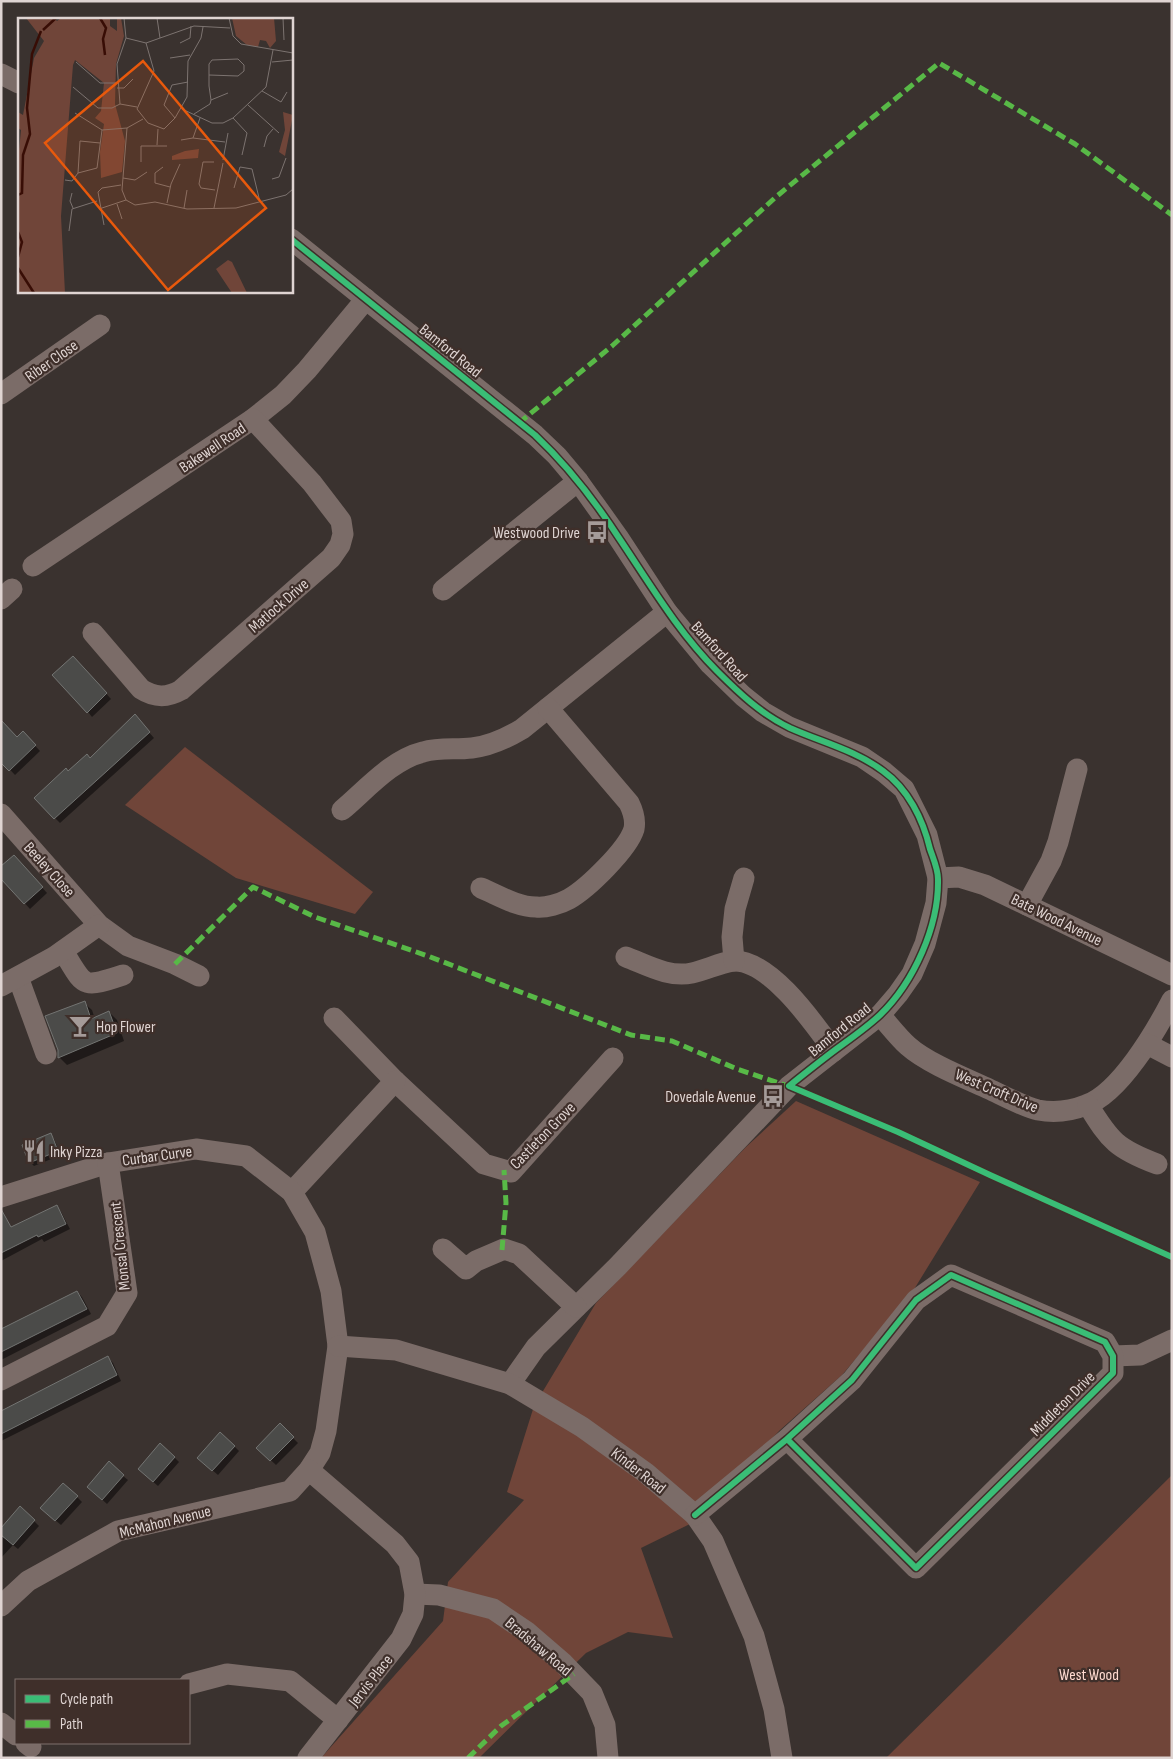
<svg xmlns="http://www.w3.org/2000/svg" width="1173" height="1759" font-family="'Sofia Sans Condensed',sans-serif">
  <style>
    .green { fill: #704539 }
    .shadow { fill: #0007 }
    .building { fill: #4b4b49; stroke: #737472 }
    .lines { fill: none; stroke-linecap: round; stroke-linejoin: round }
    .minor { stroke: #7b6c68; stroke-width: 21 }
    .quiet { stroke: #58b947; stroke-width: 5; stroke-dasharray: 10 5; stroke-linecap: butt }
    .cycleway-casing { stroke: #3f2f2a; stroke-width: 9 }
    .cycleway { stroke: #3abd76; stroke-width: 6 }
    .labels { text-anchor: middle; stroke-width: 4.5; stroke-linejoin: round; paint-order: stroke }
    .street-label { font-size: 16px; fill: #dfd4d2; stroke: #3f2f2a }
    .poi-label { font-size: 16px; fill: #dfd4d2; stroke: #3f2f2a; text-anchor: end }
    .park-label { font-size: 16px; fill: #fedad0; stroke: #3f2f2a }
    .inset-river { fill: none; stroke: #380d05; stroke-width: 2.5 }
    .inset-road { fill: none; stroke: #7c7370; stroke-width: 1 }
    .view { fill: #e8590c; fill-opacity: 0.15; stroke: #e8590c; stroke-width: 2.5 }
    .inset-edge { fill: none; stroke: #dfd4d2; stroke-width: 2.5 }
  </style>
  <rect width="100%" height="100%" fill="#3a322f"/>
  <g class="green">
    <path d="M 185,747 L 373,892 L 355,914 L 236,878 L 125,805 Z"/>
    <path d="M 796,1101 L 980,1182 L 913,1291 L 842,1375 L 780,1430 L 692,1523 L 641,1548 L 673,1638 L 628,1632 L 586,1653 L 479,1758 L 321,1758 L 443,1621 L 448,1582 L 524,1500 L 507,1492 L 534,1406 L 596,1303 L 746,1147 Z"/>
    <path d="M 1172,1475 L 1172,1758 L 886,1758 Z"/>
  </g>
  <g class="shadow">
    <path d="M 78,662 L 111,699 L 92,717 L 88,712 Z"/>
    <path d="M 139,721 L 154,738 L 60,823 L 35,798 L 90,759 Z"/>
    <path d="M 23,733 L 40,751 L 15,775 L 1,760 Z"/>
    <path d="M 19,862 L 47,893 L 30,909 L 1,877 Z"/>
    <path d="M 84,1003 L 92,1010 L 95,1019 L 109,1012 L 117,1020 L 124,1041 L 67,1065 L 59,1057 L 59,1049 Z"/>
    <path d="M 50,1135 L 54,1139 L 61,1155 L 34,1166 L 30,1162 Z"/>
    <path d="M 56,1207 L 61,1212 L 70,1229 L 44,1242 L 42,1239 L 1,1261 L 1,1231 L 11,1228 Z"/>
    <path d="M 77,1292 L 82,1297 L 91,1314 L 1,1360 L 1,1331 Z"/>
    <path d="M 108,1358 L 113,1363 L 121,1381 L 1,1441 L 1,1412 Z"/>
    <path d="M 280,1425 L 298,1443 L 276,1465 L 258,1448 Z"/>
    <path d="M 234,1446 L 239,1451 L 218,1475 L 204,1463 Z"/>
    <path d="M 174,1457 L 179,1462 L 158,1486 L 144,1474 Z"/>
    <path d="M 123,1476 L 128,1480 L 107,1504 L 94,1492 Z"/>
    <path d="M 77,1497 L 82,1502 L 61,1525 L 47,1513 Z"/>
    <path d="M 34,1521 L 39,1526 L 18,1549 L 13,1545 L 1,1558 L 1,1530 Z"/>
  </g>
  <g class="building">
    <path d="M 73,656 L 107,693 L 87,713 L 52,675 Z"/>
    <path d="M 135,714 L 150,732 L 54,819 L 34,798 L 66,768 L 68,771 L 87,754 L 90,758 Z"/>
    <path d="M 1,720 L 17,737 L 23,731 L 36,745 L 9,771 L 1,763 Z"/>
    <path d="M 14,855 L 43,887 L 24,904 L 1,879 L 1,866 Z"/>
    <path d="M 85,1001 L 91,1019 L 109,1011 L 117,1033 L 58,1058 L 58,1050 L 45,1016 Z"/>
    <path d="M 51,1133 L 58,1151 L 29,1163 L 22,1145 Z"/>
    <path d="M 57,1205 L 66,1224 L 38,1237 L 37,1235 L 1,1253 L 1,1209 L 11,1227 Z"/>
    <path d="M 77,1291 L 87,1309 L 1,1352 L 1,1329 Z"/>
    <path d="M 108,1356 L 117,1375 L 1,1434 L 1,1411 Z"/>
    <path d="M 280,1423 L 294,1437 L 270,1461 L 256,1448 Z"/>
    <path d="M 220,1432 L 235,1446 L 212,1471 L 197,1458 Z"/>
    <path d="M 160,1443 L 175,1457 L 153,1482 L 138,1469 Z"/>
    <path d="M 109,1461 L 124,1475 L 102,1500 L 87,1487 Z"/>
    <path d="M 63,1483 L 78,1496 L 55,1521 L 40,1508 Z"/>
    <path d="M 20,1506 L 35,1520 L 13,1545 L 1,1535 L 1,1528 Z"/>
  </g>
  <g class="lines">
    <g class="minor">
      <path d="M 1,74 L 19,83"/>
      <path d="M 291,239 L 535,435 L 557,456 L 578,481 L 618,537 L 667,612 L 710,664 L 743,696 L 763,712 L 789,727 L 862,757 L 884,772 L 904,789 L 927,835 L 938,878 L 936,903 L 925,944 L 912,974 L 898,994 L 880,1015 L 789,1086 L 618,1266 L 536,1347 L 510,1384"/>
      <path d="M 1,394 L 100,325"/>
      <path d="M 33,566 L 253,419 L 283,395 L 307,370 L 366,299"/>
      <path d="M 443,590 L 578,481"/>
      <path d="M 1,599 L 12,589"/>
      <path d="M 93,633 L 141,689 C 155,698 167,698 181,690 L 331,558 L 340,545 L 343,534 L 341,521 L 312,483 L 253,419"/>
      <path d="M 342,810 C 366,790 391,760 423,752 C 440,747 455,750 472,748 C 490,746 507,738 522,729 L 667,612"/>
      <path d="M 1,814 L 99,925 L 128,946 L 175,964 L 199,976"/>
      <path d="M 938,878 L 959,877 L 985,885 L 1172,975"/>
      <path d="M 481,888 C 498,895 517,907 536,907 C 546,908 560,904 569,899 C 588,888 628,849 634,829 C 636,819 633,811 629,803 L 548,708"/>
      <path d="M 1027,905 L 1051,861 L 1058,842 L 1077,769"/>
      <path d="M 63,951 C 85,987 81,989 123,975"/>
      <path d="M 626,957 C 647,965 669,978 692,973 C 706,970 719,963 733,961 C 770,959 815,1025 834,1051"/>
      <path d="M 734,961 L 732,937 L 735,909 L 744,878"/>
      <path d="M 18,977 L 46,1054"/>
      <path d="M 1,986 L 54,957 L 99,925"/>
      <path d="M 880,1015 C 889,1025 898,1037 908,1046 C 927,1063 965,1078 989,1089 C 1002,1095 1024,1107 1038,1110 C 1054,1113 1071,1111 1086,1105 C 1120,1093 1156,1031 1172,1000"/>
      <path d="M 334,1018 L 395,1081 L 484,1164 L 511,1172 L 613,1058"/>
      <path d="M 1147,1044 L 1172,1057"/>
      <path d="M 1088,1105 C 1110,1141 1117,1149 1157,1164"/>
      <path d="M 292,1192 L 395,1081"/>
      <path d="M 1,1197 L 108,1163 L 196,1149 L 246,1156 L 292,1192 L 315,1232 L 331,1291 L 338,1346 L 326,1431 L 320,1453 L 309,1470 L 290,1491 L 118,1531 L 28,1581 L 1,1606"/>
      <path d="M 443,1249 L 466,1269 L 476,1261 L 504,1249 L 519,1254 L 576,1307"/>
      <path d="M 338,1346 L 396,1350 L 510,1384 L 582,1427 L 646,1473 L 695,1515 L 713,1541 L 754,1636 L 774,1709 L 782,1758"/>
      <path d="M 1113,1356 L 1140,1355 L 1172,1340"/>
      <path d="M 1,1380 L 107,1326 L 127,1293 L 108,1163"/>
      <path d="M 695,1515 L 787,1439 L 852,1380 L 916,1300 L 951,1275 L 1105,1342 L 1113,1356 L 1113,1373 L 916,1568 L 787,1439"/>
      <path d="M 415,1594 L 439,1595 L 493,1609 L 527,1632 L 563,1663 L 592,1693 L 605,1725 L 608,1758"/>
      <path d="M 189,1684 L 227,1674 L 290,1681 L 338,1720"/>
      <path d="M 1,1723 L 16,1735"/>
      <path d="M 26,1743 L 31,1747"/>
      <path d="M 308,1758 L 401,1639 L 413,1614 L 415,1594 L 409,1562 L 395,1544 L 309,1470"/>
    </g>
    <g class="quiet">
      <path d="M 519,423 L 612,346 L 777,196 L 939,63 L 1075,144 L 1172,215"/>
      <path d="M 175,964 L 253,887 L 315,917 L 428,956 L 631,1035 L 672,1041 L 737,1069 L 791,1087"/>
      <path d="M 502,1250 L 506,1203 L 504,1170"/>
      <path d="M 468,1758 L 501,1726 L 574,1674"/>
    </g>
    <defs>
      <g id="cycleway">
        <path d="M 291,239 L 535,435 C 568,466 595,501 619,538 C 650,584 678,632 717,671 C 739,693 761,714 790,728 C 821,742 855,750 883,771 C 908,789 923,819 930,849 C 933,858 938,869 938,879 C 939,926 914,982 880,1015 C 866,1028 850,1039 835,1050 C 819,1062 804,1074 789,1086 L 898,1132 L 990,1175 L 1172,1257"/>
        <path d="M 695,1515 L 787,1439 L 852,1380 L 916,1300 L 951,1275 L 1105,1342 L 1113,1356 L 1113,1373 L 916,1568 L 787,1439"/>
      </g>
    </defs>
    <use href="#cycleway" class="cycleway-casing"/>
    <use href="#cycleway" class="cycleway"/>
  </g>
  <defs>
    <symbol id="bus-bare" viewBox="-9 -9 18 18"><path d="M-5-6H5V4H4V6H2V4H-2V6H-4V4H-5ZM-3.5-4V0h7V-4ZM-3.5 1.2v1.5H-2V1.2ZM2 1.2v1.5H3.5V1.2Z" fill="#a59b99" stroke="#3f2f2a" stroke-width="2.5" paint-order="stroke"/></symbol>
    <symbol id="bar-bare" viewBox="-9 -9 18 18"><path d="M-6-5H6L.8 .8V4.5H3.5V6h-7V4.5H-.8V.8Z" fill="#a59b99" stroke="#3f2f2a" stroke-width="2.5" paint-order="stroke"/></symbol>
    <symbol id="restaurant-bare" viewBox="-9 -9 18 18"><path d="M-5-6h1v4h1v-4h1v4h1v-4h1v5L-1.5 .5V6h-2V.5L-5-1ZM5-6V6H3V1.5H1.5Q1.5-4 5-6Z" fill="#a59b99" stroke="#3f2f2a" stroke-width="2.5" paint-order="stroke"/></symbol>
  </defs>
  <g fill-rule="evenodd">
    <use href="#bus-bare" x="581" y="516" width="32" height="32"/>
    <use href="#bar-bare" x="64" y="1010" width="32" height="32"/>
    <use href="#bus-bare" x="757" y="1080" width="32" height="32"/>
    <use href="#restaurant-bare" x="18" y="1135" width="32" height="32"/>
  </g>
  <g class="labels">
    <g class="street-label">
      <text transform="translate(451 350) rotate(39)" y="6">Bamford Road</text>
      <text transform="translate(51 360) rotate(-35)" y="6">Riber Close</text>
      <text transform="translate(212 447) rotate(-34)" y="6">Bakewell Road</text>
      <text transform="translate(278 605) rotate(-41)" y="6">Matlock Drive</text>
      <text transform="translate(720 651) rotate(48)" y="6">Bamford Road</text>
      <text transform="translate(50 869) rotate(48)" y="6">Beeley Close</text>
      <text transform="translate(1057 919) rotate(26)" y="6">Bate Wood Avenue</text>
      <text transform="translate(839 1029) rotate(-39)" y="6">Bamford Road</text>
      <text transform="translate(997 1090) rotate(23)" y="6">West Croft Drive</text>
      <text transform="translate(542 1135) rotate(-46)" y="6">Castleton Grove</text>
      <text transform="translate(157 1155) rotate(-8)" y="6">Curbar Curve</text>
      <text transform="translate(119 1246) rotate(-96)" y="6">Monsal Crescent</text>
      <text transform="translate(1062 1403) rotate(-45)" y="6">Middleton Drive</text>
      <text transform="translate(639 1470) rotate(38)" y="6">Kinder Road</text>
      <text transform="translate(165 1521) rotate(-14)" y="6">McMahon Avenue</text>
      <text transform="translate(539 1646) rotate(40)" y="6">Bradshaw Road</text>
      <text transform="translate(370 1680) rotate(-52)" y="6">Jervis Place</text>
    </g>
    <g class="poi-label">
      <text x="580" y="538">Westwood Drive</text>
      <text x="96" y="1032" text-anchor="start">Hop Flower</text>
      <text x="756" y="1102">Dovedale Avenue</text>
      <text x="50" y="1157" text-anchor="start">Inky Pizza</text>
    </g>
    <g class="park-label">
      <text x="1089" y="1680">West Wood</text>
    </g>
  </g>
  <g transform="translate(18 18)">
    <rect width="275" height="275" fill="#3a322f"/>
    <path d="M 8,0 L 36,0 L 39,3 L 43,0 L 92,0 L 92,8 L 99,13 L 99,0 L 103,0 L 106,18 L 98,46 L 97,86 L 107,123 L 104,154 L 83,160 L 82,134 L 86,106 L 77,100 L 83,93 L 86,65 L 57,42 L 55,47 L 43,198 L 47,275 L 0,275 L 0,143 L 3,112 L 0,110 L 0,94 L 5,97 L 16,40 L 26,23 ZM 214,0 L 256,0 L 258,23 L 252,30 L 248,23 L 242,22 L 240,29 L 229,27 L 218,18 ZM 265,94 L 275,97 L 267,138 L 261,134 L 267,112 ZM 181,131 L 180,140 L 154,142 L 154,138 L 167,133 ZM 210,242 L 214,244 L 229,275 L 214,275 L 198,251 Z" fill="#704539"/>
    <path class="inset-river" d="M 82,0 L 88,10 L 85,21 L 87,37M 25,12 L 38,0M 0,177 L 4,175 L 5,137 L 12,116 L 9,90 L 14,36 L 23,13M 0,214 L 4,224 L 0,239M 0,250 L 16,275"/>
    <path class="inset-road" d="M 139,0 L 142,20M 211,0 L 215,18 L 223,26 L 275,35M 265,0 L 266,22M 108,20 L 128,25 L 176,8 L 212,10M 128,25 L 136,53 L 119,91 L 130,105 L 146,111 L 157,100 L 169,79 L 170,43 L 183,20 L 185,9M 162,25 L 172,20 L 173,8M 152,40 L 172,37M 58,44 L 82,65 L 99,65M 254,44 L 275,42M 55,69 L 80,90 L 94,90 L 102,86M 99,70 L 106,70 L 115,61M 244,73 L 263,84 L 269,74M 193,82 L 210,75M 102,86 L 99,46 L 108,20 L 106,0M 102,86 L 119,89M 230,87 L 261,115M 164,91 L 194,105 L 205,105 L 215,100 L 248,69 L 255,32M 57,95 L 84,112 L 109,110 L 125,101M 176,96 L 192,86 L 193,82 L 191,68 L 191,46 L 194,42 L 220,41 L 226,47 L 226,53 L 220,58 L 191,57M 157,100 L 146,87 L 154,67 L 170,64M 215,100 L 229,115 L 224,137M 109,110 L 104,172 L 108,182 L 117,187 L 137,184 L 169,191 L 218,190 L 268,177 L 275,171M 175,120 L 182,100M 163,122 L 175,120 L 207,124M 139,127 L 140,111M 246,129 L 249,118 L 255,111M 205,142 L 210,115M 123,144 L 123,128 L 149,128M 196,144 L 185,144 L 181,166 L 183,170 L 197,172M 145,149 L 137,155 L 137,165 L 152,169M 60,155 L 79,150 L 84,112M 60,155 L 62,123 L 82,125M 105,160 L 117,162 L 129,154M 254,161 L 261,159 L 268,140M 47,162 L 54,163 L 60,155M 216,170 L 222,149 L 234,151 L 242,184M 54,175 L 52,183 L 55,190M 149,185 L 153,166 L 162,146M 99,186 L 104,201M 166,190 L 169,172M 196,190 L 205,145M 81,191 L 108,182M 86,207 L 80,174 L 84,170 L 103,167M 51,213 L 54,191 L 79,183"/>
    <path class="view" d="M 125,43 L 248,190 L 150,272 L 27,125 Z"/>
    <rect width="275" height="275" class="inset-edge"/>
  </g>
  <rect width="1173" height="1759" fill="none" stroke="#dfd4d2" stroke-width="5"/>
  <rect x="15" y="1679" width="175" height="65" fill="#3f2f2a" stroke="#7f716d"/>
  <rect x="25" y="1695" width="25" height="8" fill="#3abd76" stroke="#7f716d"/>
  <text x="60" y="1704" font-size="15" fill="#dfd4d2">Cycle path</text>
  <rect x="25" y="1720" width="25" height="8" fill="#58b947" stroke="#7f716d"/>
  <text x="60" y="1729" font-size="15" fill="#dfd4d2">Path</text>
</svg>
